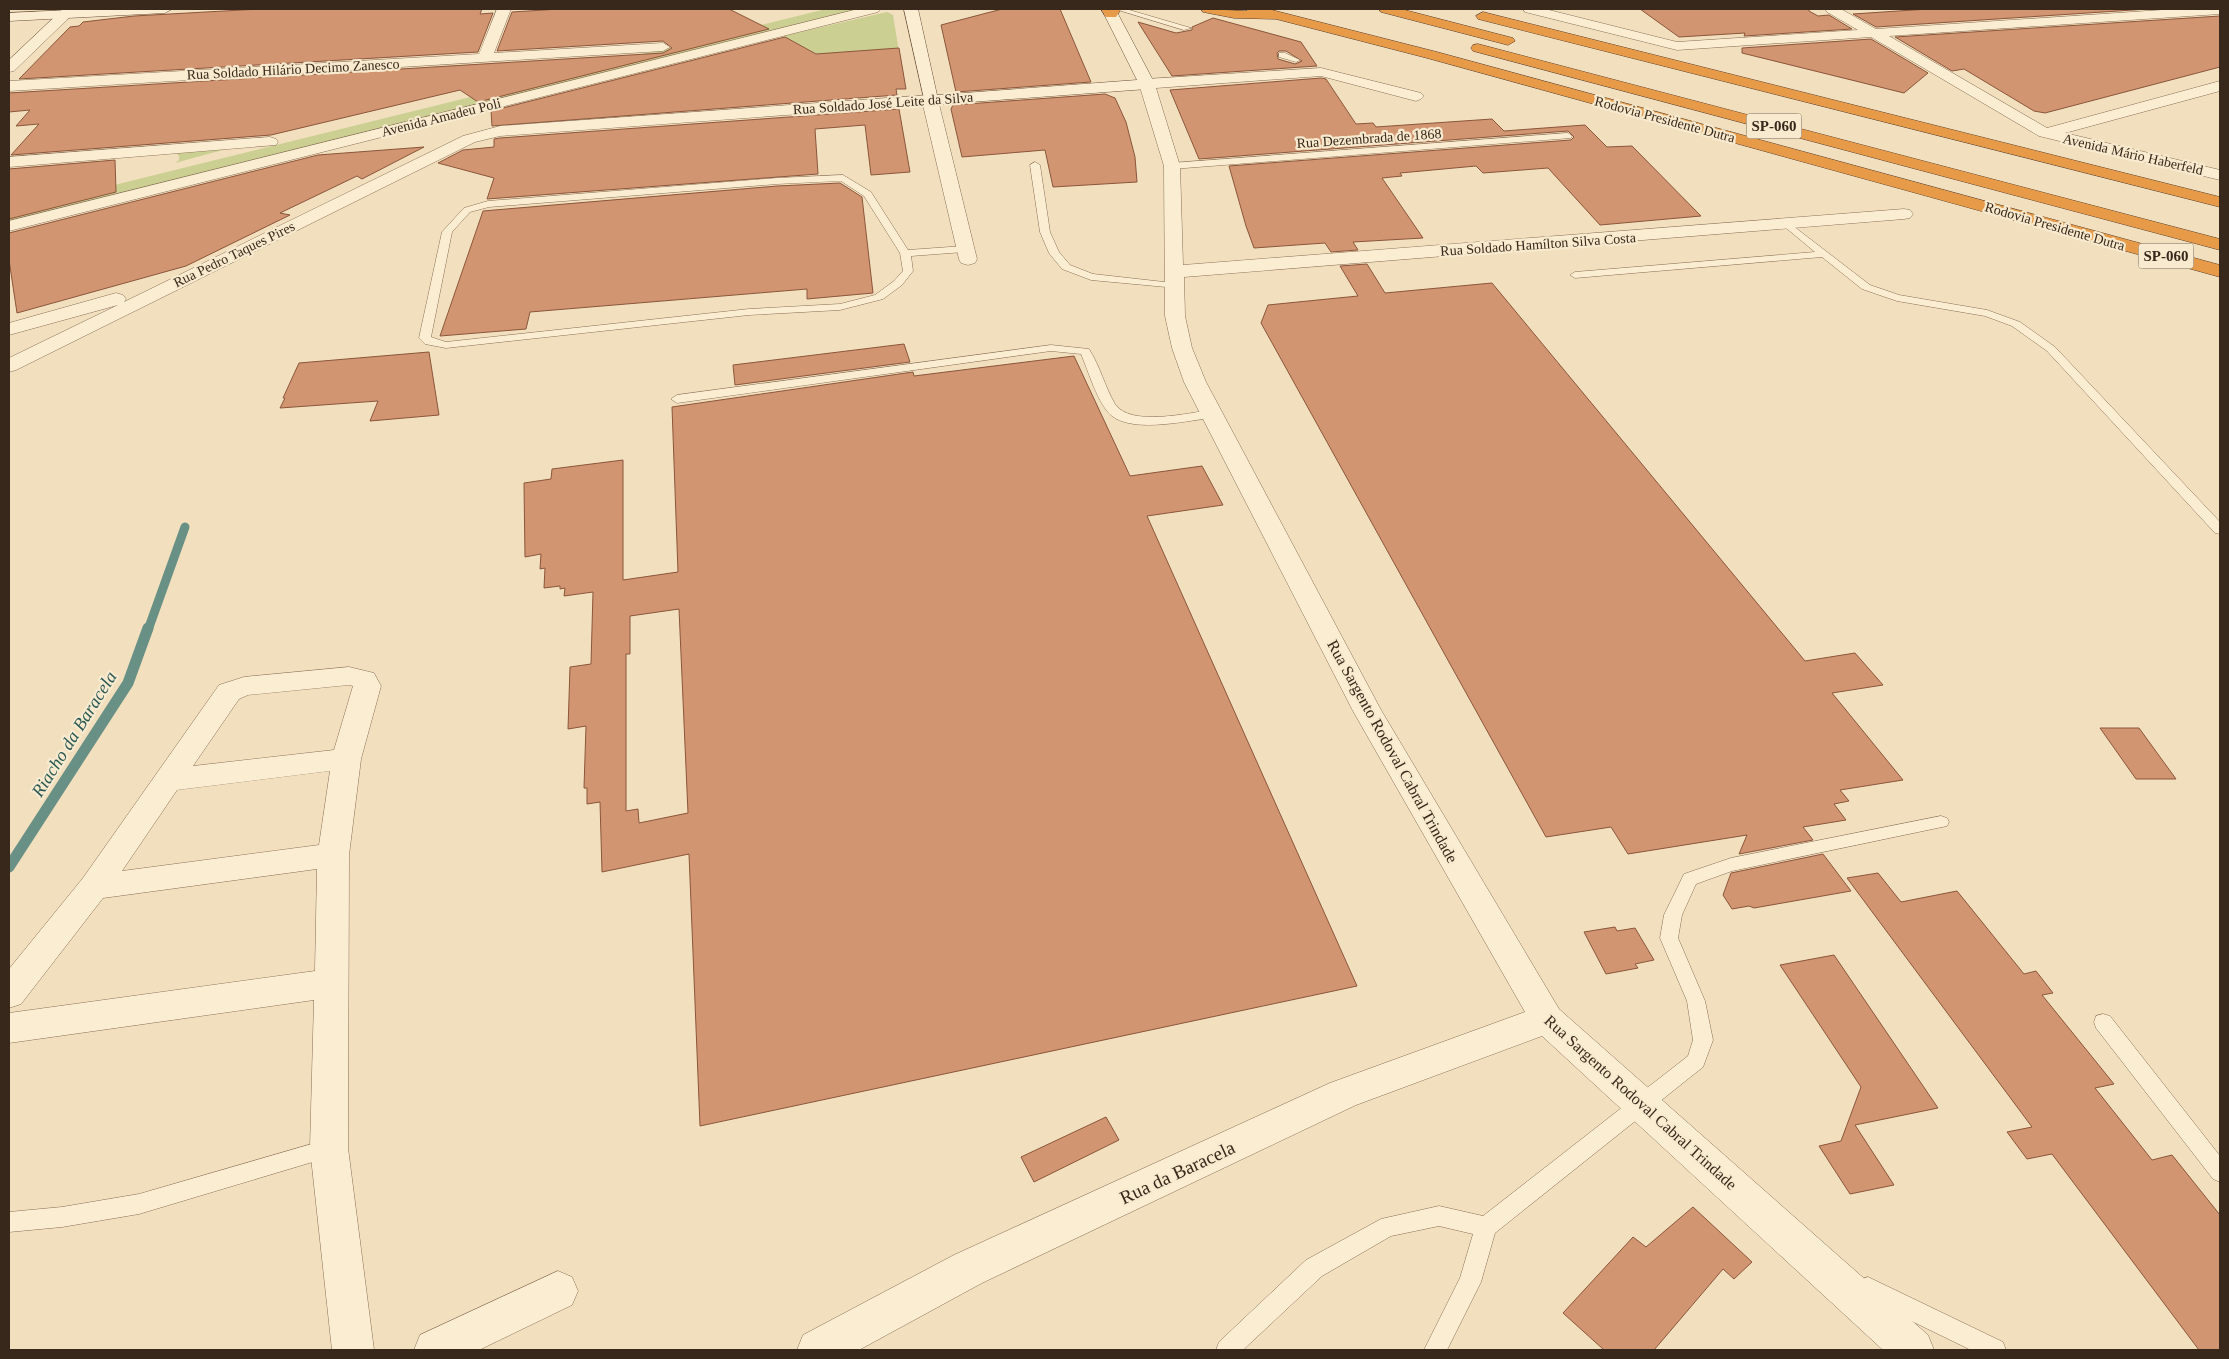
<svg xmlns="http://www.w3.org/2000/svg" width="2229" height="1359" font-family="'Times New Roman',serif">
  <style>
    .green { fill: #cbcf92 }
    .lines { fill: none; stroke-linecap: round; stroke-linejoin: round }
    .stream-far1 { stroke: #699085; stroke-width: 9 }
    .stream { stroke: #699085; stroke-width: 11 }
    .building { fill: #d19572; stroke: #8b563a; fill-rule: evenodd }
    .service-casing { stroke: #8a6f56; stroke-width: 1 }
    .minor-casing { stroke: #8a6f56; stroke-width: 1 }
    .secondary-casing { stroke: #6c5039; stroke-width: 1 }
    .motorway-casing { stroke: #573d2b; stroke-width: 1 }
    .service { fill: #fbedd2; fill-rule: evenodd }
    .minor { fill: #fbedd2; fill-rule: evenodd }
    .secondary { fill: #fbedd2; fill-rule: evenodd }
    .motorway { fill: #e79a48; fill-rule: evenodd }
    .labels { text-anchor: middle; stroke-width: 4.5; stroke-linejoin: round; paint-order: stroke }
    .far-street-label { font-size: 14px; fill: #38281b; stroke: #f8eace }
    .shield { fill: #f8eace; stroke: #726251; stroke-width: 1 }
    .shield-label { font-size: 15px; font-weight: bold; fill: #38281b }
    .street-label { font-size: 16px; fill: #38281b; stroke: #f8eace }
    .water-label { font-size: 18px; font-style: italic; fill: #2a5954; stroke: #f8eace }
    .near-street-label { font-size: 19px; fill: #38281b; stroke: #f8eace }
  </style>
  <rect width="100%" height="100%" fill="#f1dfbe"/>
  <g class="green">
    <path d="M 826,9 L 860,9 L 9,223 L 9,211 Z"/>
    <path d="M 887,12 L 893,15 L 899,52 L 818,55 L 783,36 Z"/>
    <path d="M 230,148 L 175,163 L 179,160 L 179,156 L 176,153 Z"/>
  </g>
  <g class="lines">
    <path class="stream-far1" d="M 148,630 L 185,527"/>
    <path class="stream" d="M 9,867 L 128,683 L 148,628"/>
  </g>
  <g class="building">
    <path d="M 260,9 L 482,9 L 480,14 L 493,13 L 478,52 L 19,79 L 70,27 L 79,26 L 83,22 L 134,16 Z"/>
    <path d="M 560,9 L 729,9 L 769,29 L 478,102 L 460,90 L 271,135 L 11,155 L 39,124 L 16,126 L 30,110 L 9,112 L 9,93 L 663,53 L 672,48 L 663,41 L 497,51 L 512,12 Z"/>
    <path d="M 1002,9 L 1060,9 L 1091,82 L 956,92 L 941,25 Z"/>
    <path d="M 1640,9 L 1809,9 L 1809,11 L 1818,16 L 1829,15 L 1852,29 L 1744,36 L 1745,33 L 1679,37 Z"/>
    <path d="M 1928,9 L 2148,9 L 1876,27 L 1853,14 Z"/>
    <path d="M 2220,16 L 2220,67 L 2045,113 L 2034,111 L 1964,69 L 1952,71 L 1895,37 Z"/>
    <path d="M 1213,18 L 1301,42 L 1317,66 L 1172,76 L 1138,22 L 1176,33 L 1192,30 L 1192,27 ZM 1279,51 L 1286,51 L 1302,61 L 1295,64 L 1278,59 L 1277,53 Z"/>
    <path d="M 785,37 L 816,54 L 899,48 L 906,89 L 896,89 L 897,95 L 492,126 L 491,111 Z"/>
    <path d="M 1871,39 L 1928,73 L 1904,93 L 1742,53 L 1742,48 Z"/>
    <path d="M 1321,78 L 1326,79 L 1356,124 L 1373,123 L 1376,127 L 1492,119 L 1504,131 L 1585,125 L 1607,147 L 1632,146 L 1701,216 L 1600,225 L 1548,168 L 1483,173 L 1476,166 L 1400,173 L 1402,176 L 1382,178 L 1423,238 L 1353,242 L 1358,250 L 1331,252 L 1325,243 L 1254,248 L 1246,226 L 1229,166 L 1571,140 L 1574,137 L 1568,131 L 1199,159 L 1170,90 Z"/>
    <path d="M 1105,94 L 1115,98 L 1126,122 L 1135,157 L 1137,182 L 1053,187 L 1045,150 L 962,157 L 951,109 L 953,105 Z"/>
    <path d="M 899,109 L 910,172 L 871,175 L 865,125 L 815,129 L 818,174 L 487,199 L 494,178 L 438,163 L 463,150 L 494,147 L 494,139 L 500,138 Z"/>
    <path d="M 424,147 L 362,179 L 357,176 L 280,213 L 290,215 L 186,266 L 17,313 L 9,260 L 9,233 L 318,155 Z"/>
    <path d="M 115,160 L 116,192 L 9,219 L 9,169 Z"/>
    <path d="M 840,183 L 862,197 L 873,293 L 807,299 L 807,289 L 530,312 L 526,329 L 440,336 L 483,211 L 777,186 Z"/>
    <path d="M 1367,264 L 1385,293 L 1492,283 L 1805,661 L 1855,653 L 1883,685 L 1832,693 L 1903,780 L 1840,790 L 1849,801 L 1834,804 L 1846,820 L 1803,827 L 1813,840 L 1739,854 L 1747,835 L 1628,854 L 1611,827 L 1546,837 L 1261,323 L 1268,305 L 1358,296 L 1340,266 Z"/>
    <path d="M 904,344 L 910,362 L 735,385 L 733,365 Z"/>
    <path d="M 429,352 L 439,415 L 370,421 L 378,401 L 280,408 L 285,398 L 283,398 L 299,363 Z"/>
    <path d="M 1074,356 L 1130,476 L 1202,466 L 1223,505 L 1147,516 L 1357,986 L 700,1126 L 689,854 L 602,872 L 600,802 L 587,804 L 587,788 L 584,788 L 586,726 L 568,729 L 570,667 L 591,664 L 593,592 L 564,596 L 565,588 L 560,589 L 560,586 L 544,588 L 545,568 L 540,569 L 541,554 L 525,557 L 524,483 L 551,479 L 552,469 L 623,460 L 623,580 L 678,572 L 672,407 L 913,372 L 914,376 ZM 679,609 L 688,813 L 639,823 L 638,809 L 626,811 L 626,654 L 630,654 L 630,616 Z"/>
    <path d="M 2100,728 L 2139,728 L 2176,779 L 2136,779 Z"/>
    <path d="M 1823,854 L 1851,891 L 1754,908 L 1749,906 L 1732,909 L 1723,895 L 1731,873 Z"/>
    <path d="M 1878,873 L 1901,902 L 1957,891 L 2024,974 L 2036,971 L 2053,993 L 2042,995 L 2114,1084 L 2095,1088 L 2152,1160 L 2172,1155 L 2220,1215 L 2220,1350 L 2199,1350 L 2052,1154 L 2027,1159 L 2007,1132 L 2032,1127 L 1847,878 Z"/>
    <path d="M 1615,927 L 1617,931 L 1635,928 L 1654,960 L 1635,964 L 1638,968 L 1606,974 L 1584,932 Z"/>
    <path d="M 1834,955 L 1938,1108 L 1855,1125 L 1894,1185 L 1850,1194 L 1819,1146 L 1841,1141 L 1861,1087 L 1780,965 Z"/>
    <path d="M 1106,1117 L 1119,1140 L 1034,1182 L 1021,1157 Z"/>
    <path d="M 1693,1207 L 1752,1262 L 1734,1279 L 1723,1269 L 1654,1350 L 1604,1350 L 1563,1313 L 1633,1237 L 1646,1247 Z"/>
  </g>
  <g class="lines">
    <defs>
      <g id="service">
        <path d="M 1115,9 L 1126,9 L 1191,28 L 1184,30 Z"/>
        <path d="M 1279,53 L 1285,53 L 1300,60 L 1296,62 L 1279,57 Z"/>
        <path d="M 1568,133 L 1572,136 L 1571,138 L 1172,169 L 1167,166 L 1172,163 Z"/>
        <path d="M 1035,162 L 1040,165 L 1050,232 L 1059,252 L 1070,265 L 1093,274 L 1173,283 L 1177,284 L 1177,288 L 1091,280 L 1062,269 L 1049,253 L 1040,232 L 1030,165 Z"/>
        <path d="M 843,175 L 871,192 L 908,250 L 964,246 L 969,249 L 964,252 L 911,256 L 913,271 L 902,285 L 883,299 L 840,310 L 749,315 L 446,348 L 425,344 L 419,338 L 442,232 L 464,208 L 488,201 L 777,178 ZM 841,181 L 864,196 L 900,253 L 903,271 L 894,281 L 875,295 L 840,304 L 749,309 L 446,342 L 431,337 L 452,232 L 470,212 L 489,207 L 777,184 Z"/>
        <path d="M 1788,222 L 1870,285 L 1899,295 L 1987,310 L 2020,322 L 2055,347 L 2220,522 L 2220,534 L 2215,533 L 2047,351 L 2012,326 L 1985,316 L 1897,301 L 1862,289 L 1822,257 L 1575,278 L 1570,275 L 1575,272 L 1815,252 L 1785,227 L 1785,223 Z"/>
        <path d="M 1051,345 L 1089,349 C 1100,366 1105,387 1115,404 C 1130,427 1188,413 1211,410 L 1217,414 L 1211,418 C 1185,421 1134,433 1112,416 C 1098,405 1088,370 1081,354 L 1051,351 L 677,403 L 671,399 L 677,395 Z"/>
        <path d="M 1941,816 L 1947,818 L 1949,822 L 1947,826 L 1732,871 L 1696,884 L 1682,915 L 1678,938 L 1705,1001 L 1713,1040 L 1703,1067 L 1495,1233 L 1481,1282 L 1447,1350 L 1424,1350 L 1460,1278 L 1473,1234 L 1439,1226 L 1391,1236 L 1322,1276 L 1243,1350 L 1216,1350 L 1219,1342 L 1306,1260 L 1381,1219 L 1439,1206 L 1483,1216 L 1688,1056 L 1693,1040 L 1687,1001 L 1660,938 L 1664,915 L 1684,874 L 1731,858 Z"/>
        <path d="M 2103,1014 L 2110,1016 L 2220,1156 L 2220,1182 L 2213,1179 L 2096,1028 L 2094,1022 L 2096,1016 Z"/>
        <path d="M 329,1139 L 336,1141 L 339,1148 L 336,1155 L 139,1214 L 62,1227 L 9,1232 L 9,1212 L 62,1207 L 139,1194 Z"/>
        <path d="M 1868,1277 L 2003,1342 L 2006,1350 L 1971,1350 L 1860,1296 L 1857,1288 L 1860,1280 Z"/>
      </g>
      <g id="minor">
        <path d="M 63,9 L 78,9 L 14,71 L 9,72 L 9,60 Z"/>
        <path d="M 497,9 L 511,9 L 494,53 L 663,43 L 670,47 L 663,51 L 9,91 L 9,81 L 479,54 Z"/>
        <path d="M 858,9 L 880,9 L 878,12 L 9,231 L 9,221 Z"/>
        <path d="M 1523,9 L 1545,9 L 1677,42 L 1858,30 L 1827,12 L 1825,9 L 1841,9 L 1876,29 L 2177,9 L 2220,9 L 2220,14 L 1889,36 L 2047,128 L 2220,81 L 2220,91 L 2065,133 L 2220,170 L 2220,180 L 2039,136 L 1871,37 L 1677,50 L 1525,12 Z"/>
        <path d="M 1321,68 L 1421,93 L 1424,96 L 1421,99 L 1416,101 L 1321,76 L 1156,88 L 1180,166 L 1183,265 L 1904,209 L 1910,210 L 1913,214 L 1910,218 L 1904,219 L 1184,277 L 1185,316 L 1192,348 L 1206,382 L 1381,710 L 1559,1009 L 1928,1335 L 1934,1350 L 1883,1350 L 1542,1036 L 1356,1105 L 982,1283 L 859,1350 L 797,1350 L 803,1335 L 954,1255 L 1330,1083 L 1525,1012 L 1353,711 L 1184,382 L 1172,348 L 1165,316 L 1164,166 L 1139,84 L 1142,81 L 1147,79 Z"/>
        <path d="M 930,95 L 935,97 L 938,100 L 977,259 L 975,263 L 968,265 L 961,263 L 959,259 L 923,105 L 500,136 L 475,142 L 16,370 L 9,372 L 9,358 L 118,305 L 9,335 L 9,323 L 116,293 L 123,295 L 126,299 L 124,302 L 463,136 L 500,126 Z"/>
        <path d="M 270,137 L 276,139 L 278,142 L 276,145 L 9,167 L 9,157 Z"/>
        <path d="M 349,667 L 374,673 L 381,686 L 361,759 L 349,855 L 348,1148 L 374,1350 L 332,1350 L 310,1148 L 314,1000 L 9,1043 L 9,1013 L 315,971 L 317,869 L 103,898 L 21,1004 L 9,1008 L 9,969 L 83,878 L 219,685 L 244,677 ZM 349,685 L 353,686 L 334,750 L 193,766 L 239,699 L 248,695 ZM 330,771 L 319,845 L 122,871 L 177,790 Z"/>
        <path d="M 558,1271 L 572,1277 L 578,1291 L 572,1305 L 479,1350 L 414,1350 L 420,1335 Z"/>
      </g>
      <g id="secondary">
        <path d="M 90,9 L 172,9 L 165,13 L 9,21 L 9,13 Z"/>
        <path d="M 904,9 L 918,9 L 937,95 L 1137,80 L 1104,14 L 1111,10 L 1118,14 L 1155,84 L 1152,87 L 1147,89 L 930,105 L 925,103 Z"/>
      </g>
      <g id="motorway">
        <path d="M 1101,9 L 1121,9 L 1116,17 L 1106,17 Z"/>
        <path d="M 1201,9 L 1247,11 L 1246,9 L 1268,9 L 1437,52 L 2220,265 L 2220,277 L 1427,58 L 1276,19 L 1234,18 L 1203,12 Z"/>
        <path d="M 1379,9 L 1401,9 L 1513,38 L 1515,41 L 1508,45 L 1381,12 Z"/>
        <path d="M 1483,12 L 2220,197 L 2220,207 L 1478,19 L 1476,16 Z"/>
        <path d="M 1478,44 L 2220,239 L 2220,250 L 1473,51 L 1471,48 L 1473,45 Z"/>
      </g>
    </defs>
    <use href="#service" class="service-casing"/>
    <use href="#minor" class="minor-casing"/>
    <use href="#secondary" class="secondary-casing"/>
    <use href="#motorway" class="motorway-casing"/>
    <use href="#service" class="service"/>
    <use href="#minor" class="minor"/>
    <use href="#secondary" class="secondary"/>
    <use href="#motorway" class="motorway"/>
  </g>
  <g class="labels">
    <g class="far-street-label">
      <text transform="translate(293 69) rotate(-3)" y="5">Rua Soldado Hilário Decimo Zanesco</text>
      <text transform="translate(883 103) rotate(-4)" y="5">Rua Soldado José Leite da Silva</text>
      <text transform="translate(441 117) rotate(-14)" y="5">Avenida Amadeu Poli</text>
      <text transform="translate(1665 119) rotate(15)" y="5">Rodovia Presidente Dutra</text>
      <text transform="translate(1369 138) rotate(-4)" y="5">Rua Dezembrada de 1868</text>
      <text transform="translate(2133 154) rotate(13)" y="5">Avenida Mário Haberfeld</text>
      <text transform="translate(2055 226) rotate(16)" y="5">Rodovia Presidente Dutra</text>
      <text transform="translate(1538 244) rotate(-4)" y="5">Rua Soldado Hamílton Silva Costa</text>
      <text transform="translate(234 254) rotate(-26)" y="5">Rua Pedro Taques Pires</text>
    </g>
    <g class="shield">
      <rect x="1746.5" y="113.5" width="55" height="25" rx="4"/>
      <rect x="2138.5" y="243.5" width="55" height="25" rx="4"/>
    </g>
    <g class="shield-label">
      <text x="1774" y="131">SP-060</text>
      <text x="2166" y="261">SP-060</text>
    </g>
    <g class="street-label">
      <text transform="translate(1393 751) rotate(61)" y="6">Rua Sargento Rodoval Cabral Trindade</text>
      <text transform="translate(1641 1102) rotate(42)" y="6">Rua Sargento Rodoval Cabral Trindade</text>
    </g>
    <g class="water-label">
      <text transform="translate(74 734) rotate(-58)" y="6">Riacho da Baracela</text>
    </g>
    <g class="near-street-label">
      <text transform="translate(1177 1172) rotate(-25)" y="7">Rua da Baracela</text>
    </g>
  </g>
  <rect width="2229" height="1359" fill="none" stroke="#38281b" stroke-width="20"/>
</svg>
